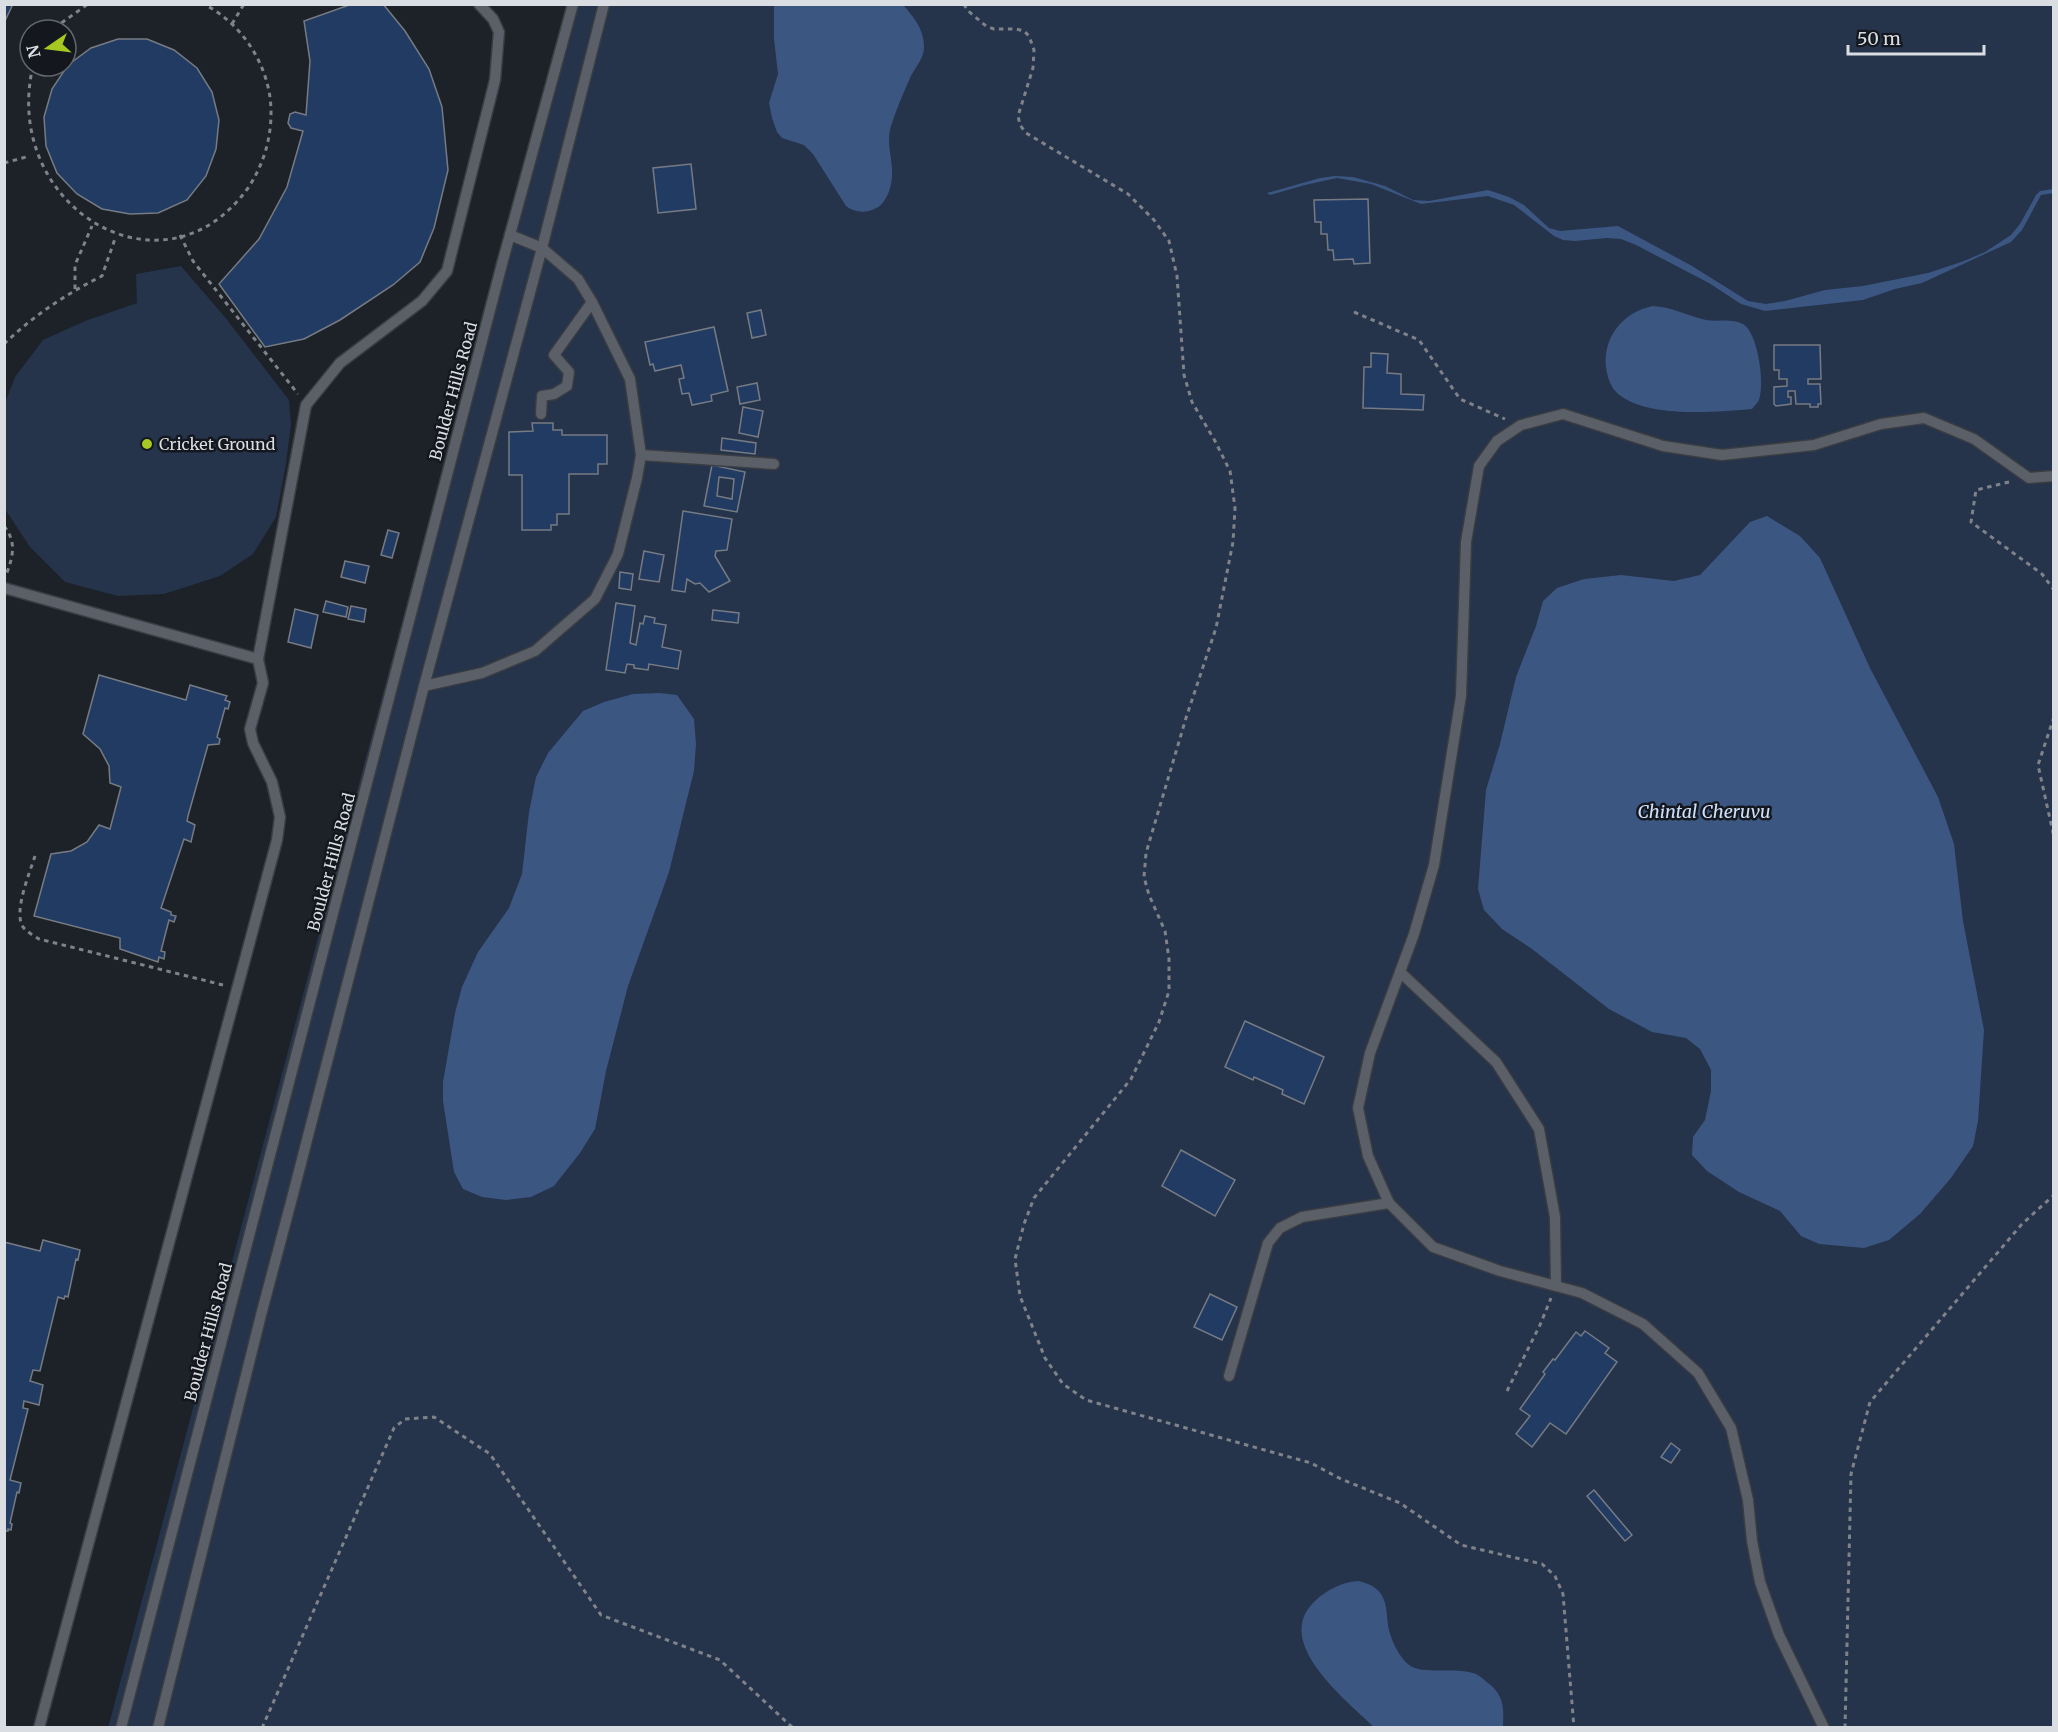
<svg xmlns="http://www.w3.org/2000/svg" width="2058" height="1732" font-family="Merriweather,serif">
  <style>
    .green { fill: #25334b }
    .water { fill: #3c5682 }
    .building { fill: #223b63; stroke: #767b83; stroke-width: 1.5; fill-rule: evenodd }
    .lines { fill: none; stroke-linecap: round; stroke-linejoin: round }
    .service-casing { stroke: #3a3d42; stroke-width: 13 }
    .path { stroke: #7f8389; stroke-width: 3; stroke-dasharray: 4.5 4.5; stroke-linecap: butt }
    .service { stroke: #5b6068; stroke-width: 10 }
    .poi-dot { fill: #a5c823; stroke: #14181e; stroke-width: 2 }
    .labels { text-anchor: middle; stroke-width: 5; stroke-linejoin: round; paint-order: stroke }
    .street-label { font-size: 16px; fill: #dadde2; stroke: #14181e }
    .poi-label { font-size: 16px; fill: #dadde2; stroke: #14181e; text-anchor: start }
    .water-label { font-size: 18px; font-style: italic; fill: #cee0fc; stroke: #14181e }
  </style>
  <rect width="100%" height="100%" fill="#1d2128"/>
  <g class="green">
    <path d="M 566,5 L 2053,5 L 2053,1727 L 108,1728 Z"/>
    <path d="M 181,266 L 224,316 L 289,400 L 291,424 L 286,464 L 276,517 L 253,554 L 220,576 L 164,594 L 118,596 L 65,582 L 30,547 L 5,509 L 5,403 L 15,377 L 43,340 L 85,321 L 137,303 L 136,274 Z"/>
  </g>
  <g class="water">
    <path d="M 774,5 L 903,5 C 914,17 925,31 924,49 C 923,60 914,69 910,78 C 903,94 896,110 891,126 C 884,148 899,169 888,194 C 884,202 881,207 872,210 C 864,213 853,212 846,206 L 813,154 L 804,145 L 782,138 L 777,132 L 772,118 L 769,103 L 778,74 L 774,39 Z"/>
    <path d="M 1335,176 L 1353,177 L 1385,186 L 1413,200 L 1429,201 L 1488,190 L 1509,197 L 1524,205 L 1549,228 L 1560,231 L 1618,226 L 1692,266 L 1748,301 L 1766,304 L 1785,301 L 1825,290 L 1863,286 L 1928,273 L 1964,261 L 1985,252 L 2011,235 L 2020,224 L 2036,195 L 2040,191 L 2053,189 L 2054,193 L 2041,195 L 2022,230 L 2011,242 L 1922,283 L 1895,289 L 1863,300 L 1765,311 L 1741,304 L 1709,283 L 1636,245 L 1621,239 L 1607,238 L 1575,241 L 1563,240 L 1554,236 L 1514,205 L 1488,196 L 1421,204 L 1371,184 L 1337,178 L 1305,185 L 1270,195 L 1267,193 L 1320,178 Z"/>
    <path d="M 1653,306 C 1672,307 1688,316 1706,320 C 1718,322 1732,318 1743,324 C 1758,332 1766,388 1758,402 C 1756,404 1754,406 1752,409 C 1717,412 1650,418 1621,396 C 1613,391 1609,382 1607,373 C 1600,341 1621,312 1653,306 Z"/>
    <path d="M 1767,516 L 1800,536 L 1820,558 L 1870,668 L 1938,797 L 1954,844 L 1963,921 L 1984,1030 L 1978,1121 L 1973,1146 L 1951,1178 L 1920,1214 L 1889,1240 L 1864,1248 L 1819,1244 L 1801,1236 L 1780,1211 L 1739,1192 L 1707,1171 L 1692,1155 L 1693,1137 L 1705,1120 L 1711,1091 L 1711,1070 L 1700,1049 L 1686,1038 L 1652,1032 L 1609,1009 L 1532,949 L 1502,929 L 1484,910 L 1478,889 L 1486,790 L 1500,744 L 1516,677 L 1536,626 L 1543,601 L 1557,588 L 1584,579 L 1621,575 L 1674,581 L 1700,575 L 1750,522 Z"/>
    <path d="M 660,693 L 677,695 L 694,719 L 696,744 L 694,771 L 669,872 L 628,986 L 606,1071 L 595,1129 L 580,1153 L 554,1186 L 531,1197 L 506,1200 L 482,1197 L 463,1189 L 454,1172 L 443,1101 L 443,1082 L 455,1013 L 462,987 L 478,952 L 509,908 L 522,874 L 529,812 L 536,777 L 548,753 L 583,711 L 604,702 L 633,694 Z"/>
    <path d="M 1358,1581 C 1367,1583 1376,1586 1381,1594 C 1388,1604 1386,1618 1389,1630 C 1392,1642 1399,1657 1409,1665 C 1423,1675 1455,1667 1473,1673 C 1478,1674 1483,1679 1488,1683 C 1504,1695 1504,1708 1503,1727 L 1374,1727 C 1346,1700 1270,1641 1316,1600 C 1327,1590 1342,1582 1358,1581 Z"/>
  </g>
  <g class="building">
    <path d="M 4,4 L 13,4 L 4,23 Z"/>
    <path d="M 352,4 L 383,4 L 405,31 L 429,69 L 442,107 L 448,170 L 434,228 L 420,262 L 393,285 L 340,320 L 304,339 L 265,347 L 219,284 L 259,239 L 287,187 L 303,131 L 291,128 L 288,123 L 290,114 L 295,112 L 306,115 L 310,61 L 304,21 Z"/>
    <path d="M 118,39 L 147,39 L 174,50 L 197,68 L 212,92 L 219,120 L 216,149 L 206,176 L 187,200 L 158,213 L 130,214 L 102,209 L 77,194 L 57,173 L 46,146 L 44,117 L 52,89 L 68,65 L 91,48 Z"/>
    <path d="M 691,164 L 696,209 L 658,213 L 653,168 Z"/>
    <path d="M 1368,199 L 1370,263 L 1354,264 L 1353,259 L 1334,260 L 1333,250 L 1328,250 L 1327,234 L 1321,234 L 1321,222 L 1315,222 L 1314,200 Z"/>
    <path d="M 761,310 L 766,335 L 752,338 L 747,313 Z"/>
    <path d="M 714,327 L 728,391 L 711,395 L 712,401 L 692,405 L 689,393 L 682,394 L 679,379 L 684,378 L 681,365 L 655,371 L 653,364 L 650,365 L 645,342 Z"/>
    <path d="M 1774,345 L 1820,345 L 1821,379 L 1808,379 L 1808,384 L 1820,384 L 1821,404 L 1818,404 L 1818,407 L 1810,407 L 1810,404 L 1796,404 L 1795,391 L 1788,391 L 1788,397 L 1791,397 L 1791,404 L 1776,406 L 1774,404 L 1774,387 L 1787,386 L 1787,379 L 1779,379 L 1779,370 L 1774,370 Z"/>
    <path d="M 1371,353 L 1388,354 L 1387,373 L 1401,374 L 1401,394 L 1424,395 L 1423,410 L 1363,408 L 1364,367 L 1371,367 Z"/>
    <path d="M 757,383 L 760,400 L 740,404 L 737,387 Z"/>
    <path d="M 743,407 L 763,411 L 758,437 L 739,433 Z"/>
    <path d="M 532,423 L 553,423 L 553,430 L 562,430 L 562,435 L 607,435 L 607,464 L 598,464 L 598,474 L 569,474 L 569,514 L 557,514 L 557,525 L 551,525 L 551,530 L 522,530 L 522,475 L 509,475 L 509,432 L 533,431 Z"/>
    <path d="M 722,438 L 756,443 L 755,454 L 721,450 Z"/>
    <path d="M 712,465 L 745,472 L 737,512 L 704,506 ZM 719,477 L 734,479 L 732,499 L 717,496 Z"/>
    <path d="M 683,511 L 732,519 L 727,550 L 716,551 L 715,556 L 730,581 L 709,592 L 700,583 L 695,584 L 687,579 L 685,592 L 672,590 Z"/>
    <path d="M 388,530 L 399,533 L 392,558 L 381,555 Z"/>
    <path d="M 644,551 L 664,555 L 659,582 L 639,579 Z"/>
    <path d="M 345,561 L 369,566 L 365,583 L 341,577 Z"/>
    <path d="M 620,572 L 633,574 L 631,590 L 619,588 Z"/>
    <path d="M 326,601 L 348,607 L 346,617 L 323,612 Z"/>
    <path d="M 616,603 L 635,606 L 630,643 L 636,645 L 640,623 L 643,624 L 645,616 L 655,618 L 654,623 L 666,625 L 662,647 L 681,651 L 678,669 L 649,664 L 648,670 L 634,668 L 634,665 L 627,664 L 625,673 L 606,670 Z"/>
    <path d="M 351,606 L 366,609 L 364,622 L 348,619 Z"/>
    <path d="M 295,609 L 318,615 L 311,648 L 288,642 Z"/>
    <path d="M 713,610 L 739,613 L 738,623 L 712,620 Z"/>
    <path d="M 99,675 L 186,700 L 190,685 L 227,696 L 225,700 L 230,702 L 228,709 L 225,708 L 217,737 L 220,739 L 219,744 L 208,745 L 188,816 L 187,821 L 195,825 L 191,842 L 184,839 L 161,908 L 171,912 L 171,915 L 176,916 L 174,922 L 169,920 L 161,951 L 165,952 L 164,959 L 159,957 L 158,962 L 120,949 L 120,938 L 34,916 L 51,854 L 71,851 L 87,842 L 99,825 L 110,829 L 121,787 L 110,783 L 109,766 L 100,749 L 83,734 Z"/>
    <path d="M 1245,1021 L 1324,1057 L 1304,1104 L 1282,1094 L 1283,1090 L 1254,1077 L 1253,1080 L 1225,1067 Z"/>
    <path d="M 1181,1150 L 1235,1180 L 1215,1216 L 1162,1186 Z"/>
    <path d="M 43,1240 L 80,1250 L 78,1260 L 76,1259 L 68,1297 L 65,1296 L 64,1299 L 58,1297 L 40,1371 L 33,1370 L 30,1381 L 43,1385 L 39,1405 L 24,1401 L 23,1408 L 28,1409 L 10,1480 L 21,1483 L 19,1493 L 17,1492 L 10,1523 L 12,1524 L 11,1530 L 8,1529 L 8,1531 L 4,1531 L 4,1242 L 40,1251 Z"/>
    <path d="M 1210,1294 L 1237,1307 L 1222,1340 L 1194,1327 Z"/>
    <path d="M 1585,1331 L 1609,1348 L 1605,1353 L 1617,1362 L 1566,1434 L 1550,1423 L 1532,1447 L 1516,1434 L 1530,1416 L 1520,1409 L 1545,1374 L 1543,1372 L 1553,1359 L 1555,1360 L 1576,1332 L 1581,1336 Z"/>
    <path d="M 1671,1443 L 1680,1450 L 1671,1463 L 1661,1457 Z"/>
    <path d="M 1594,1490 L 1632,1535 L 1625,1541 L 1587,1496 Z"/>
  </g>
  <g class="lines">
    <defs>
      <g id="service">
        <path d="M 541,414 L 542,396 L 554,394 L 567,386 L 569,372 L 554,355 L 592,302"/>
        <path d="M 641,455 L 774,464"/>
        <path d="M 4,588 L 258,659"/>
        <path d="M 424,686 L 482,673 L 535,651 L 595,599 L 618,554 L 637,478 L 641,455 L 630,379 L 592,302 L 578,279 L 542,248 L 510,235"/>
        <path d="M 1400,972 L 1496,1062 L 1539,1129 L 1555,1217 L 1556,1286"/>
        <path d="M 1229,1376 L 1268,1243 L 1280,1228 L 1302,1217 L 1389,1203"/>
        <path d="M 39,1728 L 277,840 L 280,817 L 272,782 L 253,743 L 250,729 L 263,683 L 258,659 L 306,405 L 340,363 L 422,301 L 447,271 L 495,80 L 499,32 L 493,19 L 479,4"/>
        <path d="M 121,1728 L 502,264 L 573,4"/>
        <path d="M 158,1728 L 261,1315 L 291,1202 L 424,686 L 542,248 L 604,4"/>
        <path d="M 1824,1728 L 1779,1635 L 1760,1582 L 1752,1541 L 1748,1500 L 1731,1428 L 1698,1373 L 1643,1324 L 1582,1293 L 1500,1271 L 1433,1247 L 1389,1203 L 1368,1156 L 1358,1108 L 1370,1053 L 1414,934 L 1434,865 L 1461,696 L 1466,542 L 1479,466 L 1497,441 L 1521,425 L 1563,414 L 1663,446 L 1722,455 L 1814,445 L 1881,424 L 1924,418 L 1974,439 L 2029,478 L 2054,476"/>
      </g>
    </defs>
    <use href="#service" class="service-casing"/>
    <g class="path">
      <path d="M 964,4 L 967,10 L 986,26 L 994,29 L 1016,29 L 1024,31 L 1029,36 L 1034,50 L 1033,68 L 1018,116 L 1020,125 L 1026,133 L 1128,194 L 1154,220 L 1169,241 L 1177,276 L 1184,375 L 1192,402 L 1215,441 L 1230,471 L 1235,508 L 1233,542 L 1216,628 L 1186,718 L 1146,853 L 1144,877 L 1149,895 L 1165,931 L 1169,959 L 1169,991 L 1159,1022 L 1131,1079 L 1034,1198 L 1024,1224 L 1015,1259 L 1020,1296 L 1045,1358 L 1063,1384 L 1086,1400 L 1311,1463 L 1341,1479 L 1400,1503 L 1461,1545 L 1542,1564 L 1555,1576 L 1563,1594 L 1574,1728"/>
      <path d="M 232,24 L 244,4"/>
      <path d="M 56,30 L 60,24 L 88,4"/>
      <path d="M 33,66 C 0,206 163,306 248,188 C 266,161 274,129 270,97 C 264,58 240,23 204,4"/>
      <path d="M 4,163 L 30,156"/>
      <path d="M 180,235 L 193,261 L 298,394"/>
      <path d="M 75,289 L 75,265 L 92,226"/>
      <path d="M 1354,312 L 1419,340 L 1460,399 L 1505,419"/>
      <path d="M 4,344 C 33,316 66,294 102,276 L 116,236"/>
      <path d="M 2009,482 L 1976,490 L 1971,522 L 2042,574 L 2054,590"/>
      <path d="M 4,526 C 17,542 13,557 6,575"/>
      <path d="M 2054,717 L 2038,765 L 2054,837"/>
      <path d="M 35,856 C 30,872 13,912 23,927 C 27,932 34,936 39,939 L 223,985"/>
      <path d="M 1507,1391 L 1540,1325 L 1551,1298"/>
      <path d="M 262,1728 L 394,1428 L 405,1419 L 434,1417 L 490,1454 L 601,1615 L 720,1660 L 793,1728"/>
      <path d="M 1845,1728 L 1851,1474 L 1870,1402 L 2022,1224 L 2054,1195"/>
    </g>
    <use href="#service" class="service"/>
  </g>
  <circle class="poi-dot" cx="147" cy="444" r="6"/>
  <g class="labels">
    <g class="street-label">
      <text transform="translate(453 391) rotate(-75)" y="6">Boulder Hills Road</text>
      <text transform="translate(331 862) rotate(-75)" y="6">Boulder Hills Road</text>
      <text transform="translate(208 1332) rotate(-75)" y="6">Boulder Hills Road</text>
    </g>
    <g class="poi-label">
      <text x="159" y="450">Cricket Ground</text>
    </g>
    <g class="water-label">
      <text x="1704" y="818">Chintal Cheruvu</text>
    </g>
  </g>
  <rect width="2058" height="1732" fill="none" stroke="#dadde2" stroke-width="12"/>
  <g transform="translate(48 48) rotate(256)"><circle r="28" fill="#14181e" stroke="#63676c" stroke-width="1.5"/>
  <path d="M0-4.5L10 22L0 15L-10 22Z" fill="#a5c823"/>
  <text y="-9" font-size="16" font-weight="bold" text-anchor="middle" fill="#dadde2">N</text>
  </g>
  <path d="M1848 45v9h136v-9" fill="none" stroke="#dadde2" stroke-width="3"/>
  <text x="1857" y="45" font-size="18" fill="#dadde2" stroke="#14181e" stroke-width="4.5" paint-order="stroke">50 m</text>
</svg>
